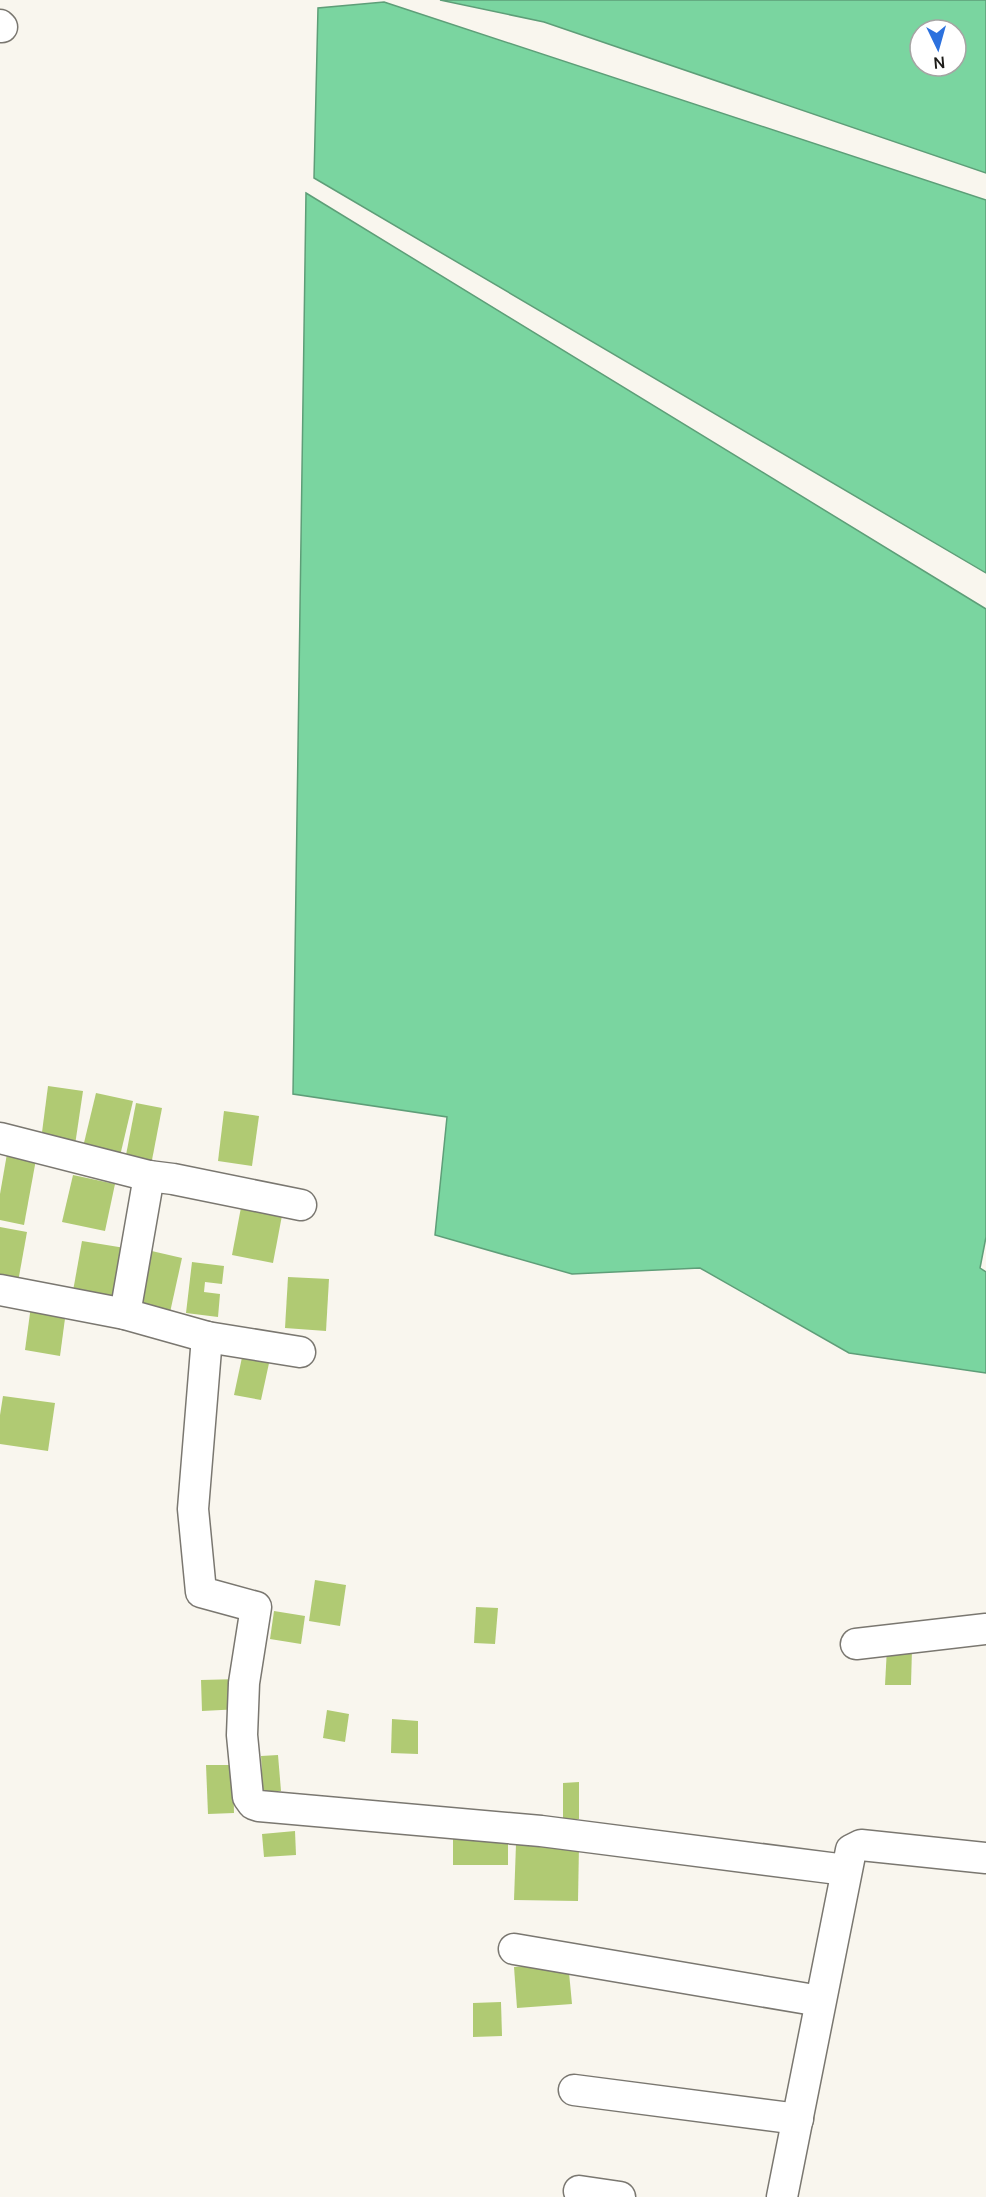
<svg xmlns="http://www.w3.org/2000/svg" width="986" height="2197" font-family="Manrope,sans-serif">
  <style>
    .water { fill: #7ad5a0; stroke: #5e9e78; stroke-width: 1.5; fill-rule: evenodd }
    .building { fill: #b0ca73 }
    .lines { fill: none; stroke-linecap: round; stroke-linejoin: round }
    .street-casing { stroke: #7a7770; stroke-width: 33 }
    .street { stroke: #fff; stroke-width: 30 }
  </style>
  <rect width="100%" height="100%" fill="#f9f6ee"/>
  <g class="water">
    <path d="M 440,0 L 986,0 L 986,173 L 544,22 ZM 920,30 L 956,30 L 956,66 L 920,66 Z"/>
    <path d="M 384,2 L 986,200 L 986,573 L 314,178 L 318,8 Z"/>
    <path d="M 306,193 L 986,609 L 986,1237 L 980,1268 L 986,1272 L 986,1373 L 849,1353 L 700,1268 L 572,1274 L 435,1235 L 447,1117 L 293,1094 Z"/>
  </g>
  <g class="building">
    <path d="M 48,1086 L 83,1091 L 75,1145 L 41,1140 Z"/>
    <path d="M 96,1093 L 133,1101 L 120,1156 L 83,1147 Z"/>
    <path d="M 136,1103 L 162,1108 L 152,1160 L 126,1155 Z"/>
    <path d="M 224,1111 L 259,1116 L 252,1166 L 218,1161 Z"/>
    <path d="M 8,1148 L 37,1154 L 24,1225 L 0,1220 L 0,1194 Z"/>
    <path d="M 73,1175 L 115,1184 L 105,1231 L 62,1222 Z"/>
    <path d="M 243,1197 L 284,1205 L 273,1263 L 232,1255 Z"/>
    <path d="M 0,1227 L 27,1232 L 18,1282 L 0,1279 Z"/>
    <path d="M 82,1241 L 131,1249 L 122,1300 L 73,1291 Z"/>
    <path d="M 143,1249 L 182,1258 L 169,1317 L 129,1308 Z"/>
    <path d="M 192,1262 L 224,1266 L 222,1284 L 205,1282 L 204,1292 L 220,1294 L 218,1317 L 186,1313 Z"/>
    <path d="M 288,1277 L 329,1279 L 326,1331 L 285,1328 Z"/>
    <path d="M 31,1306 L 66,1311 L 60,1356 L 25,1350 Z"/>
    <path d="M 244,1348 L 271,1354 L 261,1400 L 234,1395 Z"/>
    <path d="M 3,1396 L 55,1403 L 48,1451 L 0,1444 L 0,1415 Z"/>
    <path d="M 315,1580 L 346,1585 L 340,1626 L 309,1621 Z"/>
    <path d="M 476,1607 L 498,1608 L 495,1644 L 474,1643 Z"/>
    <path d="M 274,1611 L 305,1616 L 301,1644 L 270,1639 Z"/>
    <path d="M 887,1648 L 912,1648 L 911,1685 L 885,1685 Z"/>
    <path d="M 240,1679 L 241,1709 L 202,1711 L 201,1680 Z"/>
    <path d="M 327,1710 L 349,1714 L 345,1742 L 323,1738 Z"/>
    <path d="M 392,1719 L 418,1721 L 418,1754 L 391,1753 Z"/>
    <path d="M 278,1755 L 281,1791 L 263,1792 L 261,1756 Z"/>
    <path d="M 206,1765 L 233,1765 L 234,1813 L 208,1814 Z"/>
    <path d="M 579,1782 L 579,1819 L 563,1819 L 563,1783 Z"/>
    <path d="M 295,1831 L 296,1855 L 264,1857 L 262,1834 Z"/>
    <rect x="453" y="1831" width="55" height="34"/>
    <path d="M 516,1844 L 579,1845 L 578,1901 L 514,1900 Z"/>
    <path d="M 568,1962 L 572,2004 L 517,2008 L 514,1967 Z"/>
    <path d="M 501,2002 L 502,2036 L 473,2037 L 473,2003 Z"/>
  </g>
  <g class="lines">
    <defs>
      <g id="street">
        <path d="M 0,25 L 2,27"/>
        <path d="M 0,1138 L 149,1176 L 173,1179 L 301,1205"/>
        <path d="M 0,1290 L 125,1314 L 207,1337 L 300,1352"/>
        <path d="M 125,1314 L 149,1176"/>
        <path d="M 207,1337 L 193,1509 L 201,1592 L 256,1607 L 244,1683 L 242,1735 L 248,1797 L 253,1804 L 259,1806 L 541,1831 L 846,1870"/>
        <path d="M 856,1644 L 986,1629"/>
        <path d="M 514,1949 L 820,2001"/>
        <path d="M 574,2090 L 798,2119"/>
        <path d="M 579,2191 L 620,2197"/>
        <path d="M 782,2197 L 851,1850 L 861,1845 L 986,1858"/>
      </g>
    </defs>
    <use href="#street" class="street-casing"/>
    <use href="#street" class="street"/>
  </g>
  <g transform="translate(938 48) rotate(175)"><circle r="28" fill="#ffffff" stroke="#a5a4a3" stroke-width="1.5"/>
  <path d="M0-4.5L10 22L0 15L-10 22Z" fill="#2c71de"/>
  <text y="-9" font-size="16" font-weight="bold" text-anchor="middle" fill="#1d1c19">N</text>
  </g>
</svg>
